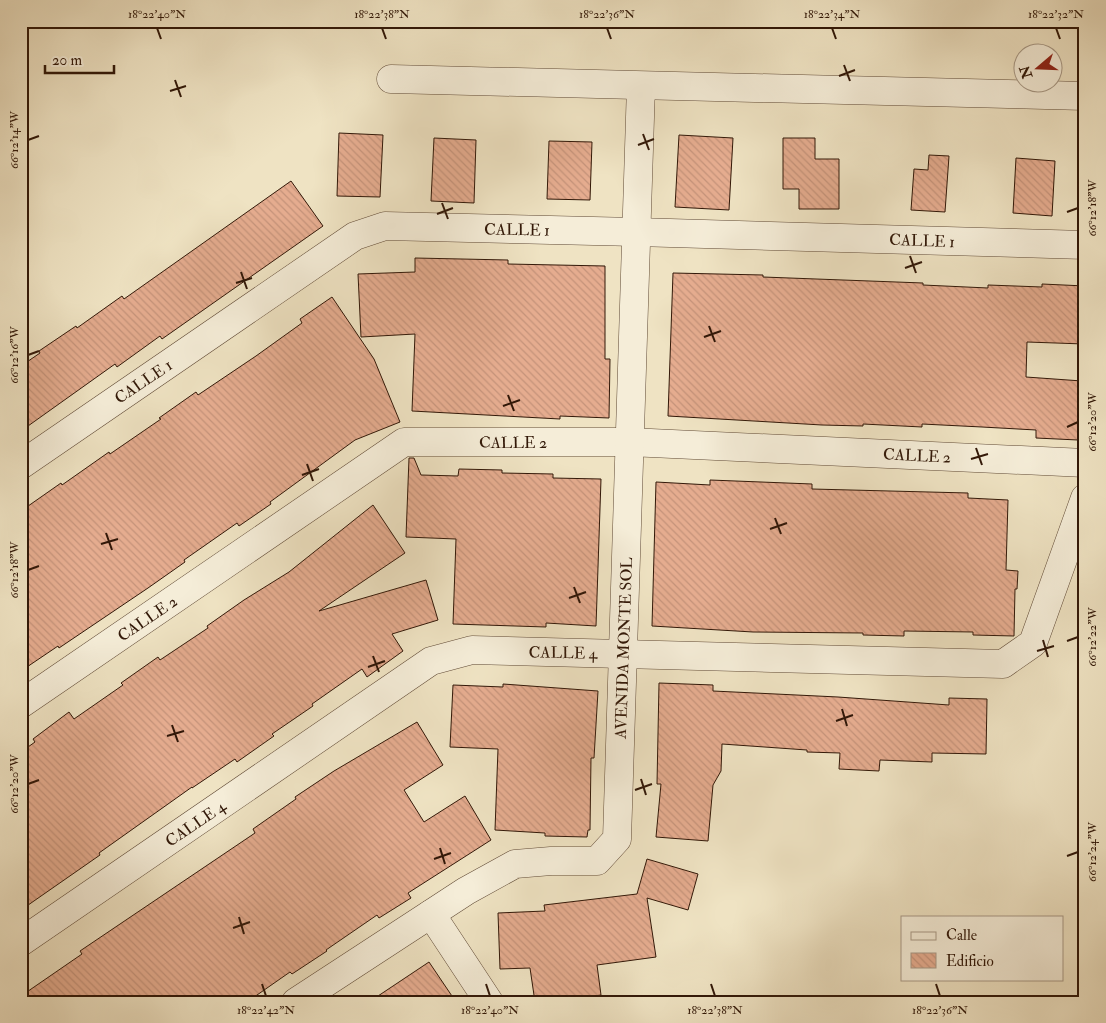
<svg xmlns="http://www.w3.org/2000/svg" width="1106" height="1023" font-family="'IM FELL Double Pica',serif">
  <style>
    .building { fill: url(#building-back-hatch); stroke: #321808 }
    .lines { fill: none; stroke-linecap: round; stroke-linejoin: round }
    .minor-casing { stroke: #614b37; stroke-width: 29 }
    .minor { stroke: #f5edd8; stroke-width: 28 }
    .ticks { fill: none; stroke: #321808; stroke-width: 2 }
    .labels { text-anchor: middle; stroke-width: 4; stroke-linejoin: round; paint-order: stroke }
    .street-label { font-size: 16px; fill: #321808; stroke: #f5edd8 }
    .neatline { fill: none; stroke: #321808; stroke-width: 2 }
    .ticks-label { font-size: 12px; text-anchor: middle; fill: #321808 }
  </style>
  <defs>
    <pattern id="building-back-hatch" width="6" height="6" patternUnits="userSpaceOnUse" patternTransform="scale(1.25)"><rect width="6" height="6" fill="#e5ac8f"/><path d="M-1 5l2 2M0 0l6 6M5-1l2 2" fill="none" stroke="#c5937a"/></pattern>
  </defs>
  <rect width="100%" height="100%" fill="#efe3c3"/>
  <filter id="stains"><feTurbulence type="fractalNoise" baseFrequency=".004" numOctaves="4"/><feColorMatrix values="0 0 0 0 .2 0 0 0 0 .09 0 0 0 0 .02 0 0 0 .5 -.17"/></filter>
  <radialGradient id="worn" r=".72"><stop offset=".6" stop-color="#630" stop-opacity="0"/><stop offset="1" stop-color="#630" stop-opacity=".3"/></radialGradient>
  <g class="building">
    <path d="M 339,133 L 383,135 L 380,197 L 337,196 Z"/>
    <path d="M 679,135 L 733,138 L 729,210 L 675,207 Z"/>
    <path d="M 434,138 L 476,140 L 474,203 L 431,201 Z"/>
    <path d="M 783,138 L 815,138 L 815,159 L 839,159 L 839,209 L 799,209 L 799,189 L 783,189 Z"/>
    <path d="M 549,141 L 592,142 L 590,200 L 547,199 Z"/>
    <path d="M 929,155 L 949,156 L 945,212 L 911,210 L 914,169 L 928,170 Z"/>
    <path d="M 1016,158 L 1055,161 L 1052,216 L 1013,213 Z"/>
    <path d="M 291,181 L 323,226 L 162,339 L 160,336 L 117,367 L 115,364 L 21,431 L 21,366 L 40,353 L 39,351 L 76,326 L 77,328 L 122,296 L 124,299 Z"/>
    <path d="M 415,258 L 508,260 L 508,264 L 605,266 L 605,359 L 610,359 L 609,418 L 560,416 L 560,419 L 412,411 L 415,334 L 361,337 L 358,274 L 415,272 Z"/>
    <path d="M 673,273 L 763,275 L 763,277 L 923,283 L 923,285 L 988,288 L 988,285 L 1042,287 L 1042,284 L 1085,286 L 1084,344 L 1027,342 L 1026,377 L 1082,381 L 1078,440 L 1036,438 L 1036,430 L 982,427 L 922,424 L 922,427 L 863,424 L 863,426 L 822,425 L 668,416 Z"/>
    <path d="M 332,297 L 374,359 L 400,422 L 355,440 L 270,502 L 271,504 L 239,526 L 237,523 L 184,560 L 185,562 L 148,588 L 59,648 L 58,646 L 21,671 L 21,511 L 61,483 L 62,485 L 109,452 L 110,454 L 161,419 L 159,418 L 196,392 L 198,395 L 256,356 L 302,323 L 300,319 Z"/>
    <path d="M 409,458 L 414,458 L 421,475 L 458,476 L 459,469 L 502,470 L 502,473 L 553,474 L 553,478 L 601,479 L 596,626 L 546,623 L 546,627 L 453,624 L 456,539 L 406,537 Z"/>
    <path d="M 710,480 L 812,484 L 812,489 L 968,493 L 968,498 L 1008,500 L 1006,570 L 1018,571 L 1017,589 L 1015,589 L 1014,636 L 973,635 L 973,632 L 904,631 L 904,636 L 863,635 L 863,633 L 753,632 L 652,626 L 656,482 L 710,485 Z"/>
    <path d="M 373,505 L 405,553 L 319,611 L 426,580 L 438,620 L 392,634 L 403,651 L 367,677 L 362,669 L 312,704 L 313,706 L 272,734 L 274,736 L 237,762 L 235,759 L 192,788 L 192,787 L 99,853 L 100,855 L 21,910 L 21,752 L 35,742 L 33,739 L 69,712 L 74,719 L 123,685 L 121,683 L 158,657 L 160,660 L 208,628 L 207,626 L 244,600 L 289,572 Z"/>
    <path d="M 659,683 L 713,685 L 713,691 L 838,697 L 949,705 L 949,698 L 987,699 L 986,754 L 932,753 L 932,762 L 880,760 L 879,771 L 839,769 L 840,753 L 807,752 L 807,750 L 722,744 L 721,771 L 713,785 L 708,841 L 656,837 L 661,784 L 657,784 Z"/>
    <path d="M 503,684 L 598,691 L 594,758 L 591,758 L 590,830 L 588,830 L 587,837 L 545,836 L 545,833 L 495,830 L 498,749 L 450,747 L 453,685 L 503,687 Z"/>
    <path d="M 417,722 L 443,765 L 404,790 L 424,822 L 465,796 L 491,840 L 408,893 L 411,898 L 379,918 L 377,915 L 326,950 L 327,951 L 292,974 L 290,972 L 247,1002 L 21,1002 L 21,996 L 82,954 L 80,951 L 255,833 L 253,829 L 296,799 L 295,797 L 334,771 Z"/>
    <path d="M 647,859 L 698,874 L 688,910 L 647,898 L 656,957 L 597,965 L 601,995 L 587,997 L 587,1002 L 535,1002 L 530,968 L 500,969 L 498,913 L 545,911 L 544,905 L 637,894 Z"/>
    <path d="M 429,962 L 456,1002 L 369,1002 Z"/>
  </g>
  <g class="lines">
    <defs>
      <g id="minor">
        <path d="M 391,79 L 1085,96"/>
        <path d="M 21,465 L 355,236 L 385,226 L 636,232 L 1085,245"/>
        <path d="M 21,704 L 404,442 L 629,442 L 1085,463"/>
        <path d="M 431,914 L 489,1002"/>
        <path d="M 21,942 L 431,661 L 472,650 L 1003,664 L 1033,643 L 1085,498"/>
        <path d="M 296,1002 L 466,891 L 515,864 L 551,861 L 597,861 L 617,839 L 641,86"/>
      </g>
    </defs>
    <use href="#minor" class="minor-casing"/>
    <use href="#minor" class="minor"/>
  </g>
  <path class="ticks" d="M 157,28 L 161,39M 382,28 L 386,39M 607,28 L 611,39M 832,28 L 836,39M 1056,28 L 1060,39M 844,65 L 850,81M 839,76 L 855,70M 175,80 L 181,97M 170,91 L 186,86M 643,134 L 649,150M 28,140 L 39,136M 638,145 L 654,139M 442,203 L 448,219M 1067,212 L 1078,208M 437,214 L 453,208M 910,256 L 916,273M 905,268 L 922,262M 241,272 L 247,289M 236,283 L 252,278M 709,326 L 715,342M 704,337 L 721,331M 28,355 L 39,351M 508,395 L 514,411M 503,406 L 520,400M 1067,427 L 1078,422M 976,448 L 982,465M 971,459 L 988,454M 307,464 L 313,481M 302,475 L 319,469M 775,518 L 781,534M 770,529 L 787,523M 106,533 L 112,550M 101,544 L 118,539M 28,570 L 39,566M 574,587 L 580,603M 569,598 L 586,592M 1043,640 L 1048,657M 1067,641 L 1078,637M 1037,651 L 1054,646M 373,656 L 379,672M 368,667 L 385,661M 842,709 L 847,726M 836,721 L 853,715M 172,725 L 178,742M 167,736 L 184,731M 641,779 L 646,795M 28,784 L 39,780M 635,790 L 652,784M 440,848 L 445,864M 1067,856 L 1078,852M 434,859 L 451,853M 239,917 L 244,934M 233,928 L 250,922M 262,984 L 266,996M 486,984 L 490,996M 711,984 L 715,996M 936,984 L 940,996"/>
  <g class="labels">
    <g class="street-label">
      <text transform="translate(517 229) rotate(1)" y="6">CALLE 1</text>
      <text transform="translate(922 240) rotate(2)" y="6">CALLE 1</text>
      <text transform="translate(143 381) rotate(-34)" y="6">CALLE 1</text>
      <text x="513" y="448">CALLE 2</text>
      <text transform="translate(917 455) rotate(3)" y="6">CALLE 2</text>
      <text transform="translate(147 618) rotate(-34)" y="6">CALLE 2</text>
      <text transform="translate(623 648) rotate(-88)" y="6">AVENIDA MONTE SOL</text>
      <text transform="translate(563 652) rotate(1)" y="6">CALLE 4</text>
      <text transform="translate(195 823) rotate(-34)" y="6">CALLE 4</text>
    </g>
  </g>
  <rect width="1106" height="1023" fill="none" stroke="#efe3c3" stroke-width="55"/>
  <rect x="901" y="916" width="162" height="65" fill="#f5edd8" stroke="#a79885"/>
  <rect x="911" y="932" width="25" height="8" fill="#f5edd8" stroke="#a79885"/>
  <text x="946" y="940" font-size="15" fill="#321808">Calle</text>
  <rect x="911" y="953" width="25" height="15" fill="url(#building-back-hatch)" stroke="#a79885"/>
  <text x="946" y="966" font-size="15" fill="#321808">Edificio</text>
  <g transform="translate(1038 68) rotate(251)"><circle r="24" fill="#f5edd8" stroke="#a79885"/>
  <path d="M0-4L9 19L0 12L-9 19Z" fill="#8f2418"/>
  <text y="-8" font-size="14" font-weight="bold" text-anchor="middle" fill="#321808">N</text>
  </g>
  <path d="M45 65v8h69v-8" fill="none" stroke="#321808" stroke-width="2.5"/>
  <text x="52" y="65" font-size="15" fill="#321808" stroke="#f5edd8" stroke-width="4" paint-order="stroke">20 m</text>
  <rect x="28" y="28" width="1050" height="968" class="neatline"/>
  <g class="ticks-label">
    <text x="157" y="18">18°22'40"N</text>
    <text x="382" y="18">18°22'38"N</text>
    <text x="607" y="18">18°22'36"N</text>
    <text x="832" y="18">18°22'34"N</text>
    <text x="1056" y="18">18°22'32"N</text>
    <text transform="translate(14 140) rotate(-90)" y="4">66°12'14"W</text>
    <text transform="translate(1092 208) rotate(-90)" y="4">66°12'18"W</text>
    <text transform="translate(14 355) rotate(-90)" y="4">66°12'16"W</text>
    <text transform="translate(1092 422) rotate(-90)" y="4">66°12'20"W</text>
    <text transform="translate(14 570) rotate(-90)" y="4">66°12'18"W</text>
    <text transform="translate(1092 637) rotate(-90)" y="4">66°12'22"W</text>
    <text transform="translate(14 784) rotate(-90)" y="4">66°12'20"W</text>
    <text transform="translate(1092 852) rotate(-90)" y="4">66°12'24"W</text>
    <text x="266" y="1014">18°22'42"N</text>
    <text x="490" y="1014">18°22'40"N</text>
    <text x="715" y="1014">18°22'38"N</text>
    <text x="940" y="1014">18°22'36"N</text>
  </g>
  <rect width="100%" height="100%" filter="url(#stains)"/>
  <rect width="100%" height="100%" fill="url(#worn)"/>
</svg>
